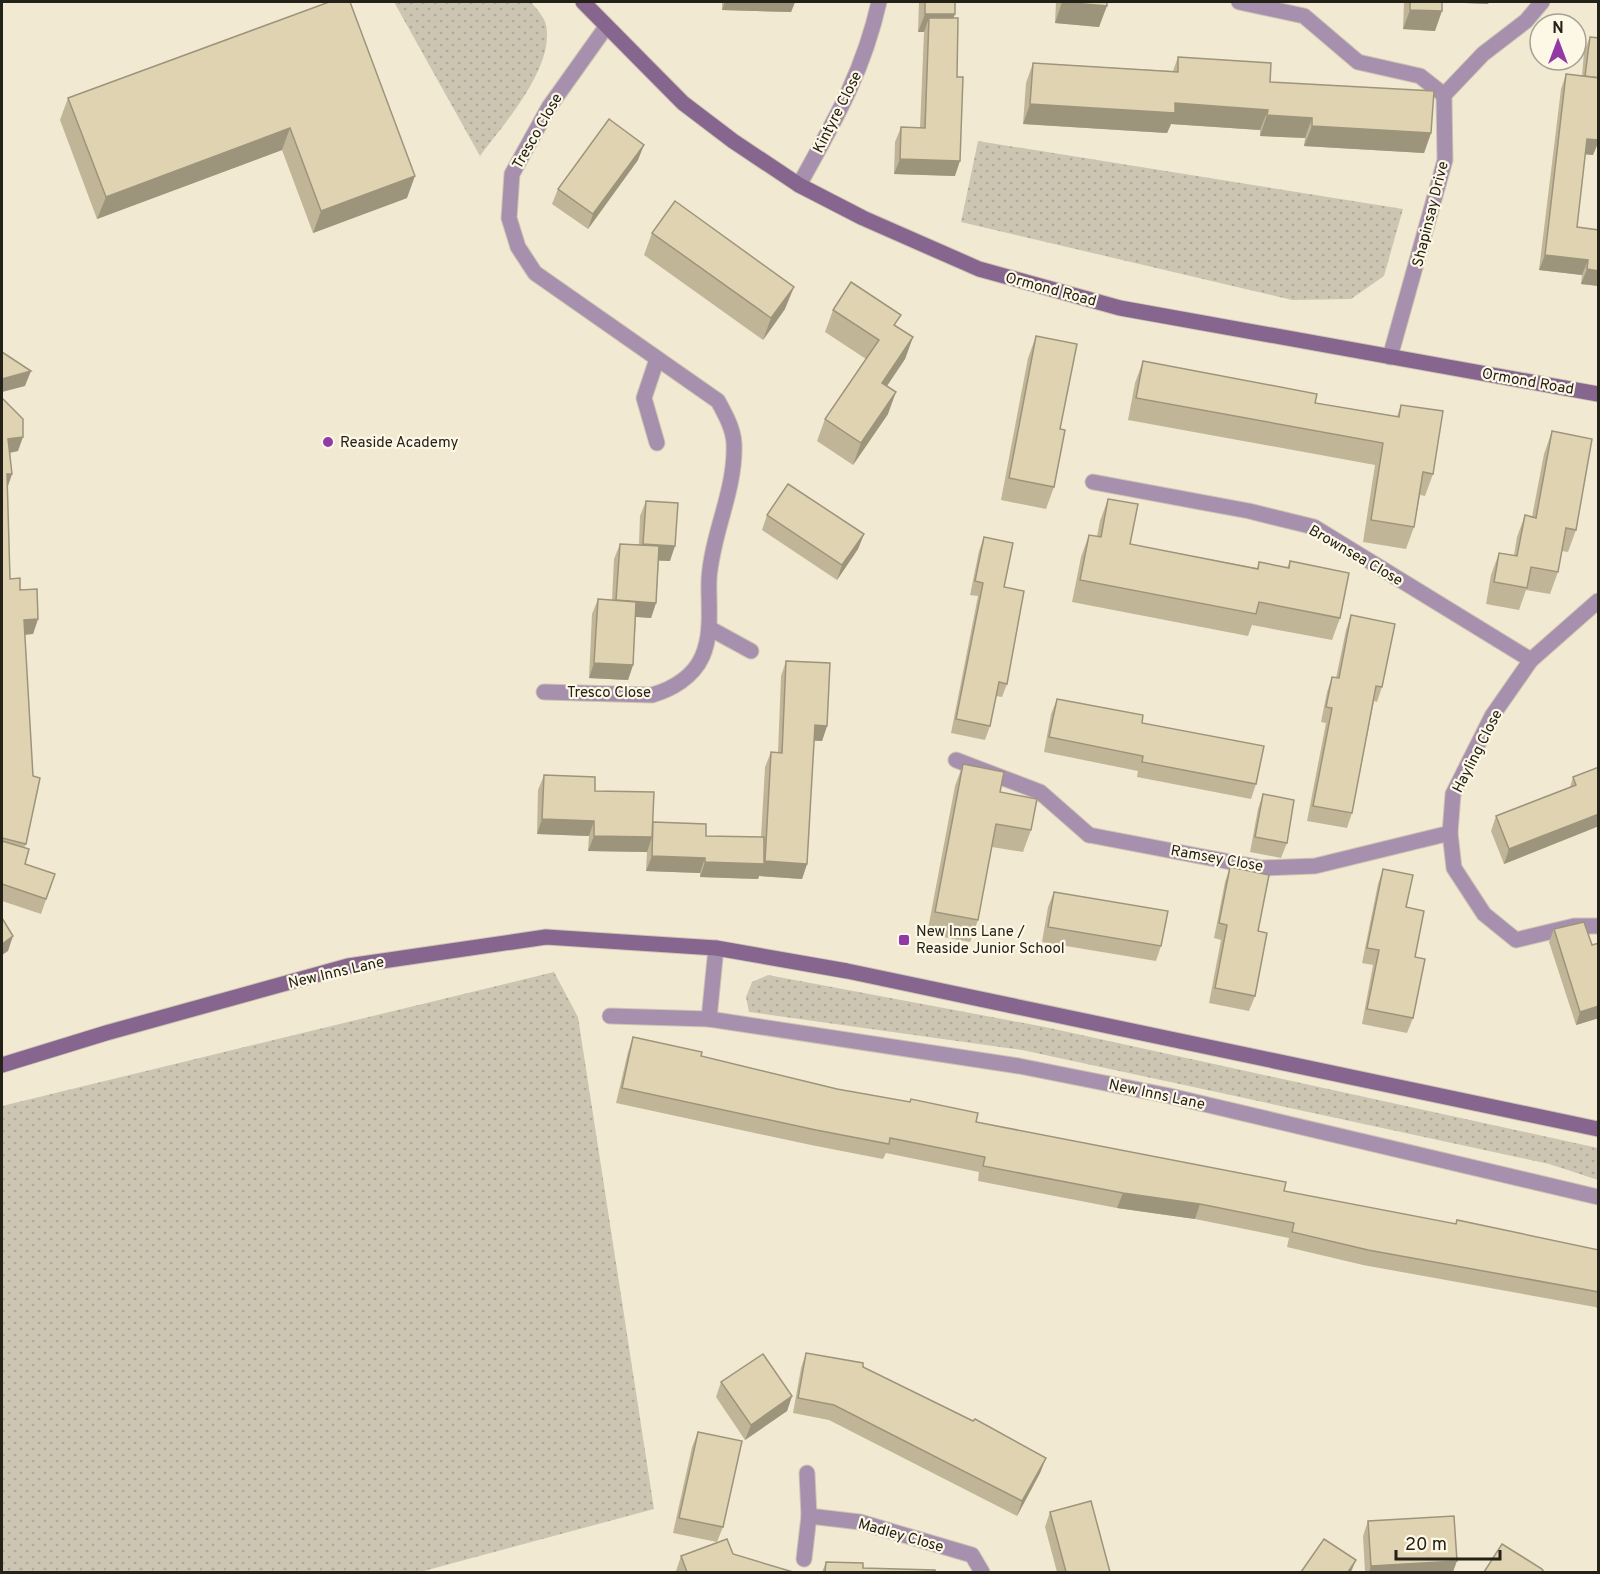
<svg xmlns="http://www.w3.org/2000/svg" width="1600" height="1574" font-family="Overpass,sans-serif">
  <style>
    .grass { fill: url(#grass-dots) }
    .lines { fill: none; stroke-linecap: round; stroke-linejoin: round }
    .lane-casing { stroke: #cdc5b2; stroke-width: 17 }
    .street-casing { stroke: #cdc5b2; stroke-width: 17 }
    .secondary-casing { stroke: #cdc5b2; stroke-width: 17 }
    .lane { stroke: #a790ad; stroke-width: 15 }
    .street { stroke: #a790ad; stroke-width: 15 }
    .secondary { stroke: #86658f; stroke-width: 15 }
    .wall { fill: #c1b598 }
    .shaded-wall { fill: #9d947c }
    .building { fill: #e0d3b1; stroke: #9d947c; stroke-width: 1.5 }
    .poi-dot { fill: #913aa7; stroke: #fdf7e5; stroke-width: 2 }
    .labels { text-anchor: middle; stroke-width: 4.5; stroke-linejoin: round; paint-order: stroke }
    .street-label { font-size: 15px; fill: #242119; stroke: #fdf7e5 }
    .poi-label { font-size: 15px; fill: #242119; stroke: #fdf7e5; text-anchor: start }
  </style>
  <defs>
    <pattern id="grass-dots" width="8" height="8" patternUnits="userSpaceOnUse" patternTransform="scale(1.5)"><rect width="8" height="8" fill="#ccc5b1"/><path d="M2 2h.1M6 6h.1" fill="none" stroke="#afa998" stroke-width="1.8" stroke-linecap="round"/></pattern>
  </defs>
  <rect width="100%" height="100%" fill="#f2e9d3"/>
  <g class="grass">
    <path d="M 394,2 L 531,2 C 536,8 545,18 546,25 C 555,67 504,124 480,156 Z"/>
    <path d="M 978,141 L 1403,209 L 1384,276 L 1351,299 L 1292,300 L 961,222 Z"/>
    <path d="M 554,972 L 578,1017 L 654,1509 L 420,1572 L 2,1572 L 2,1106 Z"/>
    <path d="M 768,975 L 1045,1027 L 1598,1148 L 1598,1180 L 1549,1164 L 1022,1050 L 749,1012 L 746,997 L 752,982 Z"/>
  </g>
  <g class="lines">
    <defs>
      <path id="lane" d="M 956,760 L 1040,792 L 1089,835"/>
      <g id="street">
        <path d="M 1239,2 L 1304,16 L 1358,62 L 1420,76 L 1444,95"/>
        <path d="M 799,185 C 834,122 863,73 879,2"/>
        <path d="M 1390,357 L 1445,160 L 1444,95 L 1483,54 L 1526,21 L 1542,2"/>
        <path d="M 657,359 L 644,398 L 657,443"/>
        <path d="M 1093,482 L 1249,511 L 1314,527 L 1531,660"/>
        <path d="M 1598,601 L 1531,660 L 1492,716 L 1453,794 L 1450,833 L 1454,868 L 1484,914 L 1516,940 L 1574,926 L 1598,926"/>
        <path d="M 709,628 L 751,651"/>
        <path d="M 544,692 L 652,695 C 672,689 693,677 702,657 C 713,633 708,604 709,579 C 712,533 736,490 734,443 C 733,428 725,414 718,401 L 535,273 L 518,247 L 509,218 L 512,174 L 549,107 L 606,27"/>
        <path d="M 1089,835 L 1262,868 L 1315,866 L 1450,833"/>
        <path d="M 716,948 L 709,1019 L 1019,1066 L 1170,1096 L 1598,1197"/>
        <path d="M 610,1016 L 709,1019"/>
        <path d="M 809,1516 L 860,1522 L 972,1555 L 982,1572"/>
        <path d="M 804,1559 L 809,1516 L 807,1473"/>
      </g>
      <g id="secondary">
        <path d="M 583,2 L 683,103 L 733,141 L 799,185 L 863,218 L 979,269 L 1120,308 L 1598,394"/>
        <path d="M 2,1065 L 106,1033 L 348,966 L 546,937 L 716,948 L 847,971 L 1598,1129"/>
      </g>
    </defs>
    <use href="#lane" class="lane-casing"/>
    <use href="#street" class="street-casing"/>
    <use href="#secondary" class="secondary-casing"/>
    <use href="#lane" class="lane"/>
    <use href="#street" class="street"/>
    <use href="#secondary" class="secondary"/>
  </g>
  <g class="wall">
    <path d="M 329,2 L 407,198 L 313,233 L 282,150 L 97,219 L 60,120 L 68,98 Z"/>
    <path d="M 722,2 L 795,2 L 791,12 L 722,10 Z"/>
    <path d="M 919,2 L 955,2 L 955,14 L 953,18 L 957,77 L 955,176 L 894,174 L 895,142 L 901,127 L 920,128 L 924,32 L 918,32 Z"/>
    <path d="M 1056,2 L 1107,2 L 1099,27 L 1055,23 Z"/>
    <path d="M 1404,2 L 1489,2 L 1488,4 L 1442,2 L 1435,31 L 1403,29 Z"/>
    <path d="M 1590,37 L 1599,141 L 1593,155 L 1585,154 L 1577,227 L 1599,286 L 1581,284 L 1582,275 L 1539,270 L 1561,89 L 1566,74 L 1582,76 L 1584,52 Z"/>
    <path d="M 1178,57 L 1270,82 L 1431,133 L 1424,153 L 1304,146 L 1305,138 L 1260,136 L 1260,130 L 1171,124 L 1167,133 L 1023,124 L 1026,83 L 1033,63 L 1173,71 Z"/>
    <path d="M 638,160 L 588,229 L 552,204 L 558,189 Z"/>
    <path d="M 652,233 L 785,309 L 763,340 L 644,255 Z"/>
    <path d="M 833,310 L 896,326 L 913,337 L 905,359 L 887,386 L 888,414 L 853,465 L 817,441 L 825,419 L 866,359 L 825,332 Z"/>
    <path d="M 1036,336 L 1060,429 L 1054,487 L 1046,509 L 1001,500 L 1028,358 Z"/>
    <path d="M 1143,361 L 1315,403 L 1397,416 L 1401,405 L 1433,474 L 1425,496 L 1420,495 L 1414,527 L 1406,549 L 1363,542 L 1375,465 L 1128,420 L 1135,383 Z"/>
    <path d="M 2,398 L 18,451 L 10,453 L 12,474 L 7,487 L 10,579 L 20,590 L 38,619 L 33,634 L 24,635 L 26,844 L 24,848 L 25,864 L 55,874 L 41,914 L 2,901 Z"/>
    <path d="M 1552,431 L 1576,530 L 1568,552 L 1562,551 L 1558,572 L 1550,594 L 1526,590 L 1519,610 L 1486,604 L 1491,575 L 1499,553 L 1514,555 L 1517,537 L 1525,515 L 1532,517 L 1544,454 Z"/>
    <path d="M 1108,499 L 1130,544 L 1257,568 L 1259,562 L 1287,568 L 1290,561 L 1340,618 L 1332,640 L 1252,625 L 1248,636 L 1072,602 L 1081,557 L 1089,535 L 1097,536 L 1100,521 Z"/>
    <path d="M 646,501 L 670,561 L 659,561 L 656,603 L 651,618 L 636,617 L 633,665 L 628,680 L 589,678 L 592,614 L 598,599 L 612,600 L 614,559 L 620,544 L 639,544 L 640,516 Z"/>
    <path d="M 767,515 L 864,534 L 858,549 L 837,580 L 762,530 Z"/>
    <path d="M 984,537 L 1004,587 L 1007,684 L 1002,697 L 996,696 L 990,726 L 985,740 L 951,733 L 978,596 L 970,595 L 979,551 Z"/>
    <path d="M 1351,615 L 1382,687 L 1377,702 L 1374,701 L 1352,813 L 1347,828 L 1307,821 L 1326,723 L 1321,722 L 1327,692 L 1332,677 L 1336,678 L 1346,630 Z"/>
    <path d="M 786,661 L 827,726 L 822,741 L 814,741 L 807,864 L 802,879 L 759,876 L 758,879 L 700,877 L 700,873 L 646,871 L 647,852 L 588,851 L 589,836 L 537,834 L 538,790 L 544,775 L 595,791 L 653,823 L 706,836 L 761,837 L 765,767 L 771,752 L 778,752 L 781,676 Z"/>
    <path d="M 1057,699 L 1142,723 L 1256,784 L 1251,799 L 1137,777 L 1138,771 L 1044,752 L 1051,714 Z"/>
    <path d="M 963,764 L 1000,792 L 1031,830 L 1023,852 L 992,847 L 978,920 L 970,942 L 927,934 L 955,786 Z"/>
    <path d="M 1599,767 L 1599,826 L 1504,864 L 1491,831 L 1496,816 L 1570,787 L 1573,777 Z"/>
    <path d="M 1263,794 L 1287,843 L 1281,858 L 1250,852 L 1258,809 Z"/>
    <path d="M 1230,867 L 1258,931 L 1255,996 L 1249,1011 L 1209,1003 L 1221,940 L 1214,938 L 1225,882 Z"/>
    <path d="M 1383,869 L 1406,907 L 1415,957 L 1413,1018 L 1407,1033 L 1362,1024 L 1373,965 L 1362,963 L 1378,884 Z"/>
    <path d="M 1054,892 L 1161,946 L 1156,961 L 1042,942 L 1048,907 Z"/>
    <path d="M 1554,929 L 1592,945 L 1599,1018 L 1576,1025 L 1549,942 Z"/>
    <path d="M 633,1037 L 701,1056 L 976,1122 L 1284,1191 L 1456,1224 L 1457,1220 L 1599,1250 L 1599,1309 L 1595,1307 L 1363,1265 L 1287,1247 L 1289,1238 L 1195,1219 L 1117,1208 L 978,1181 L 979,1172 L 886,1153 L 883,1159 L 811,1145 L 616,1103 L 628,1052 Z"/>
    <path d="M 806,1353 L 863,1367 L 1046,1458 L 1040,1473 L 1017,1516 L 829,1420 L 793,1413 L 801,1368 Z"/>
    <path d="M 721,1382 L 792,1396 L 787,1411 L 745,1440 L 716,1397 Z"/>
    <path d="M 698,1432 L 723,1527 L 717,1542 L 673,1533 L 692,1447 Z"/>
    <path d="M 1050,1512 L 1110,1572 L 1057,1572 L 1045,1527 Z"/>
    <path d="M 1368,1521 L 1453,1572 L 1365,1572 L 1363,1536 Z"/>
    <path d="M 733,1554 L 793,1572 L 676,1572 L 676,1571 L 681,1556 Z"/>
    <path d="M 826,1562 L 863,1568 L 935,1572 L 822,1572 Z"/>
  </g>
  <g class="shaded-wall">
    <path d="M 725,2 L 795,2 L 791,12 L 722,10 Z"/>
    <path d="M 1062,2 L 1107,6 L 1099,27 L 1055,23 Z"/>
    <path d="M 1441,2 L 1489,2 L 1488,4 Z"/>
    <path d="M 1410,10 L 1442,11 L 1435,31 L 1403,29 Z"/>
    <path d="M 925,14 L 955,14 L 948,32 L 929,18 L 924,32 L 918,32 Z"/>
    <path d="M 1175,103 L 1268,110 L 1260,130 L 1171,124 L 1167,133 L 1023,124 L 1030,104 Z"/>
    <path d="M 1267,115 L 1312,118 L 1305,138 L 1260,136 Z"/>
    <path d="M 1312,126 L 1431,133 L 1424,153 L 1304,146 Z"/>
    <path d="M 290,128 L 282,150 L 97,219 L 106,197 Z"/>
    <path d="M 1587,139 L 1599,140 L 1593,155 L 1582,154 Z"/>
    <path d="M 644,145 L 638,160 L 588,229 L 593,214 Z"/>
    <path d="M 900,159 L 960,161 L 955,176 L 894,174 Z"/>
    <path d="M 415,176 L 407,198 L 313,233 L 321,211 Z"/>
    <path d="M 1545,255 L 1588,260 L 1582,275 L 1539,270 Z"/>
    <path d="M 1587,269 L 1599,271 L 1599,286 L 1581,284 Z"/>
    <path d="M 794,287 L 785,309 L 763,340 L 771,318 Z"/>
    <path d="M 913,337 L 905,359 L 874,405 L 882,383 Z"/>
    <path d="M 31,371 L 25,386 L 2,392 L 2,379 Z"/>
    <path d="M 896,392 L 888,414 L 853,465 L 861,443 Z"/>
    <path d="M 23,437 L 18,451 L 3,454 L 8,439 Z"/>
    <path d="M 7,474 L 12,474 L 7,489 Z"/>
    <path d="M 864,534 L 858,549 L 837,580 L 842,565 Z"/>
    <path d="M 643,544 L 675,546 L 670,561 L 638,559 Z"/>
    <path d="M 616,600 L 656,603 L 651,618 L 611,615 Z"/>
    <path d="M 38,619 L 33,634 L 18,635 L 24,620 Z"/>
    <path d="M 594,663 L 633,665 L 628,680 L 589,678 Z"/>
    <path d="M 815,725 L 827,726 L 822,741 L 809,740 Z"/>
    <path d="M 1599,814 L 1599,826 L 1504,864 L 1509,849 Z"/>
    <path d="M 542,819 L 594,821 L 589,836 L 537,834 Z"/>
    <path d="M 594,836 L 652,837 L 647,852 L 588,851 Z"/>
    <path d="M 652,856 L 705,858 L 700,873 L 646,871 Z"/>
    <path d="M 765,861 L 807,864 L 802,879 L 759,876 Z"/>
    <path d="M 705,862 L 764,864 L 758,879 L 700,877 Z"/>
    <path d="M 13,936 L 8,951 L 2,955 L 2,944 Z"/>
    <path d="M 1599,1006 L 1599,1018 L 1576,1025 L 1580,1012 Z"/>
    <path d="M 1123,1193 L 1200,1204 L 1195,1219 L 1117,1208 Z"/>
    <path d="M 792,1396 L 787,1411 L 745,1440 L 751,1425 Z"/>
    <path d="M 1046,1458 L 1040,1473 L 1017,1516 L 1022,1501 Z"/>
    <path d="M 1356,1560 L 1351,1572 L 1348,1572 Z"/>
    <path d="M 1457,1561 L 1453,1572 L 1369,1572 L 1371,1566 Z"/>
  </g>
  <g class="building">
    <path d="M 329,2 L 350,2 L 415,176 L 321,211 L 290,128 L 106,197 L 68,98 Z"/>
    <rect x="925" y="2" width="30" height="12"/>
    <path d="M 1062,2 L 1107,2 L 1107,6 Z"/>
    <path d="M 1410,2 L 1442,2 L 1442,11 L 1410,10 Z"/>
    <path d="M 929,18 L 958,18 L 957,77 L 963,77 L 960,161 L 900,159 L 901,127 L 925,128 Z"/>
    <path d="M 1590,37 L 1599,38 L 1599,78 L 1585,76 Z"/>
    <path d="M 1178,57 L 1271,63 L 1270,82 L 1434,91 L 1431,133 L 1312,126 L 1312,118 L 1267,115 L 1268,110 L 1175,103 L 1175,113 L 1030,104 L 1033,63 L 1178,72 Z"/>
    <path d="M 1566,74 L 1599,78 L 1599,140 L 1587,139 L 1577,227 L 1599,230 L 1599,271 L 1587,269 L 1588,260 L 1545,255 Z"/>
    <path d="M 609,119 L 644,145 L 593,214 L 558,189 Z"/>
    <path d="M 675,201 L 794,287 L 771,318 L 652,233 Z"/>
    <path d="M 851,282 L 901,315 L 894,325 L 913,337 L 882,383 L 896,392 L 861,443 L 825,419 L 879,340 L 833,310 Z"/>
    <path d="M 1036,336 L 1077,344 L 1060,429 L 1065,430 L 1054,487 L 1009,478 Z"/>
    <path d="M 2,352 L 31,371 L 2,379 Z"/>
    <path d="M 1143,361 L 1317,394 L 1315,403 L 1399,417 L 1401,405 L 1443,411 L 1433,474 L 1423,472 L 1414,527 L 1371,520 L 1383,443 L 1136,398 Z"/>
    <path d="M 2,398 L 23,419 L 23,437 L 8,439 L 12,474 L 7,474 L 10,579 L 20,578 L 20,590 L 37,589 L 38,619 L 24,620 L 33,776 L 40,778 L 26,844 L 2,838 Z"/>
    <path d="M 1552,431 L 1592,439 L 1576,530 L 1566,528 L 1558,572 L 1531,567 L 1527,588 L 1494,582 L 1499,553 L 1517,556 L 1525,515 L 1536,518 Z"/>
    <path d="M 788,484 L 864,534 L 842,565 L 767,515 Z"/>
    <path d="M 1108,499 L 1138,504 L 1130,544 L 1258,569 L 1259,562 L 1289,568 L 1290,561 L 1349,573 L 1340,618 L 1259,602 L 1256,614 L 1080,580 L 1089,535 L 1101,537 Z"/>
    <path d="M 646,501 L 678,503 L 675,546 L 643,544 Z"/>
    <path d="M 984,537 L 1013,543 L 1004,587 L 1024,591 L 1007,684 L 999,682 L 990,726 L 956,719 L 983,583 L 975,581 Z"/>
    <path d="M 620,544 L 659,546 L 656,603 L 616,600 Z"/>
    <path d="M 598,599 L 636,602 L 633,665 L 594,663 Z"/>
    <path d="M 1351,615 L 1395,624 L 1382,687 L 1376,686 L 1352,813 L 1313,806 L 1332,708 L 1326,707 L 1332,677 L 1339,678 Z"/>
    <path d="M 786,661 L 830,663 L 827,726 L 815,725 L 807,864 L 765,861 L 771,752 L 782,753 Z"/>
    <path d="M 1057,699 L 1143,715 L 1142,723 L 1264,746 L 1256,784 L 1142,762 L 1143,756 L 1049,737 Z"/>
    <path d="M 963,764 L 1004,772 L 1000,792 L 1037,799 L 1031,830 L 996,824 L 978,920 L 935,912 Z"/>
    <path d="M 1599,767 L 1599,814 L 1509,849 L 1496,816 L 1576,785 L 1573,777 Z"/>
    <path d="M 544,775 L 595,777 L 595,791 L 654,792 L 652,837 L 594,836 L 594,821 L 542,819 Z"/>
    <path d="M 1263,794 L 1294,800 L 1287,843 L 1255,837 Z"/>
    <path d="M 653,822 L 706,824 L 706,836 L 764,837 L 764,864 L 705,862 L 705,858 L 652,856 Z"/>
    <path d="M 2,841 L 29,849 L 25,864 L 55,874 L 46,899 L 2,884 Z"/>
    <path d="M 1230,867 L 1269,875 L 1258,931 L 1267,933 L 1255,996 L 1215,988 L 1227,925 L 1219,923 Z"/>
    <path d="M 1383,869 L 1413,875 L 1406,907 L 1424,911 L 1415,957 L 1425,959 L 1413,1018 L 1367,1009 L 1379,950 L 1367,948 Z"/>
    <path d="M 1054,892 L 1168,911 L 1161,946 L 1048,927 Z"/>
    <path d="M 2,918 L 13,936 L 2,944 Z"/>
    <path d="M 1584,922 L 1592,945 L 1599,943 L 1599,1006 L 1580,1012 L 1554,929 Z"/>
    <path d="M 633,1037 L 702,1052 L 701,1056 L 837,1089 L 910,1102 L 911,1099 L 978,1113 L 976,1122 L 1286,1182 L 1284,1191 L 1456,1224 L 1457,1220 L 1599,1250 L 1599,1292 L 1368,1250 L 1292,1232 L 1294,1223 L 1200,1204 L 1123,1193 L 983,1166 L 985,1157 L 890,1138 L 889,1144 L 816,1130 L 622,1088 Z"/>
    <path d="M 806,1353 L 863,1363 L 863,1367 L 973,1421 L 975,1419 L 1046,1458 L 1022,1501 L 834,1405 L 798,1398 Z"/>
    <path d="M 763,1354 L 792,1396 L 751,1425 L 721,1382 Z"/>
    <path d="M 698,1432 L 742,1441 L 723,1527 L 679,1518 Z"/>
    <path d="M 1091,1501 L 1110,1572 L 1066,1572 L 1050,1512 Z"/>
    <path d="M 1454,1516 L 1457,1561 L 1371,1566 L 1368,1521 Z"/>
    <path d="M 727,1539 L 733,1554 L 793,1572 L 687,1572 L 681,1556 Z"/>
    <path d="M 1324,1539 L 1356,1560 L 1348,1572 L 1301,1572 Z"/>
    <path d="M 1502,1544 L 1542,1569 L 1544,1572 L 1484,1572 Z"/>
    <path d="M 826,1562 L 863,1563 L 863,1568 L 935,1570 L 935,1572 L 825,1572 Z"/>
  </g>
  <g class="poi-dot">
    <circle cx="328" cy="442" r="6"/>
    <rect x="898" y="934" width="12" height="12" rx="3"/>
  </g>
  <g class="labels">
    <g class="street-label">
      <text transform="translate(837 112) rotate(-63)" y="5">Kintyre Close</text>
      <text transform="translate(537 131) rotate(-60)" y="5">Tresco Close</text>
      <text transform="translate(1430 214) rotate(-76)" y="5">Shapinsay Drive</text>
      <text transform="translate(1051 289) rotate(15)" y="5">Ormond Road</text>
      <text transform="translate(1528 381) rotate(10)" y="5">Ormond Road</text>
      <text transform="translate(1356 555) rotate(30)" y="5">Brownsea Close</text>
      <text x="609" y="697">Tresco Close</text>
      <text transform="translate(1477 751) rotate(-63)" y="5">Hayling Close</text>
      <text transform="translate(1217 858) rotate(10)" y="5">Ramsey Close</text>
      <text transform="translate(336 972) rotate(-13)" y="5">New Inns Lane</text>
      <text transform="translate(1157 1094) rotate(12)" y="5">New Inns Lane</text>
      <text transform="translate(901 1535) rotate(16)" y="5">Madley Close</text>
    </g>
    <g class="poi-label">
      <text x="340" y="447">Reaside Academy</text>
      <text x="916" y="936">New Inns Lane /<tspan x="916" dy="17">Reaside Junior School</tspan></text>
    </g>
  </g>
  <rect width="1600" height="1574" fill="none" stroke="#242119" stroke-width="6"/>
  <g transform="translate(1558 42)"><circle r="28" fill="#fdf7e5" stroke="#a6a193" stroke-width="1.5"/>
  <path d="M0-4.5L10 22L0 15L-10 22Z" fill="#913aa7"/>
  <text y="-9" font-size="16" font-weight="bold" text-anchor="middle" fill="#242119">N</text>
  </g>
  <path d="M1396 1550v9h104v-9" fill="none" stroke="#242119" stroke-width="3"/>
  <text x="1405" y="1550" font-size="18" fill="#242119" stroke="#fdf7e5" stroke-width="4.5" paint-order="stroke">20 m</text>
</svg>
